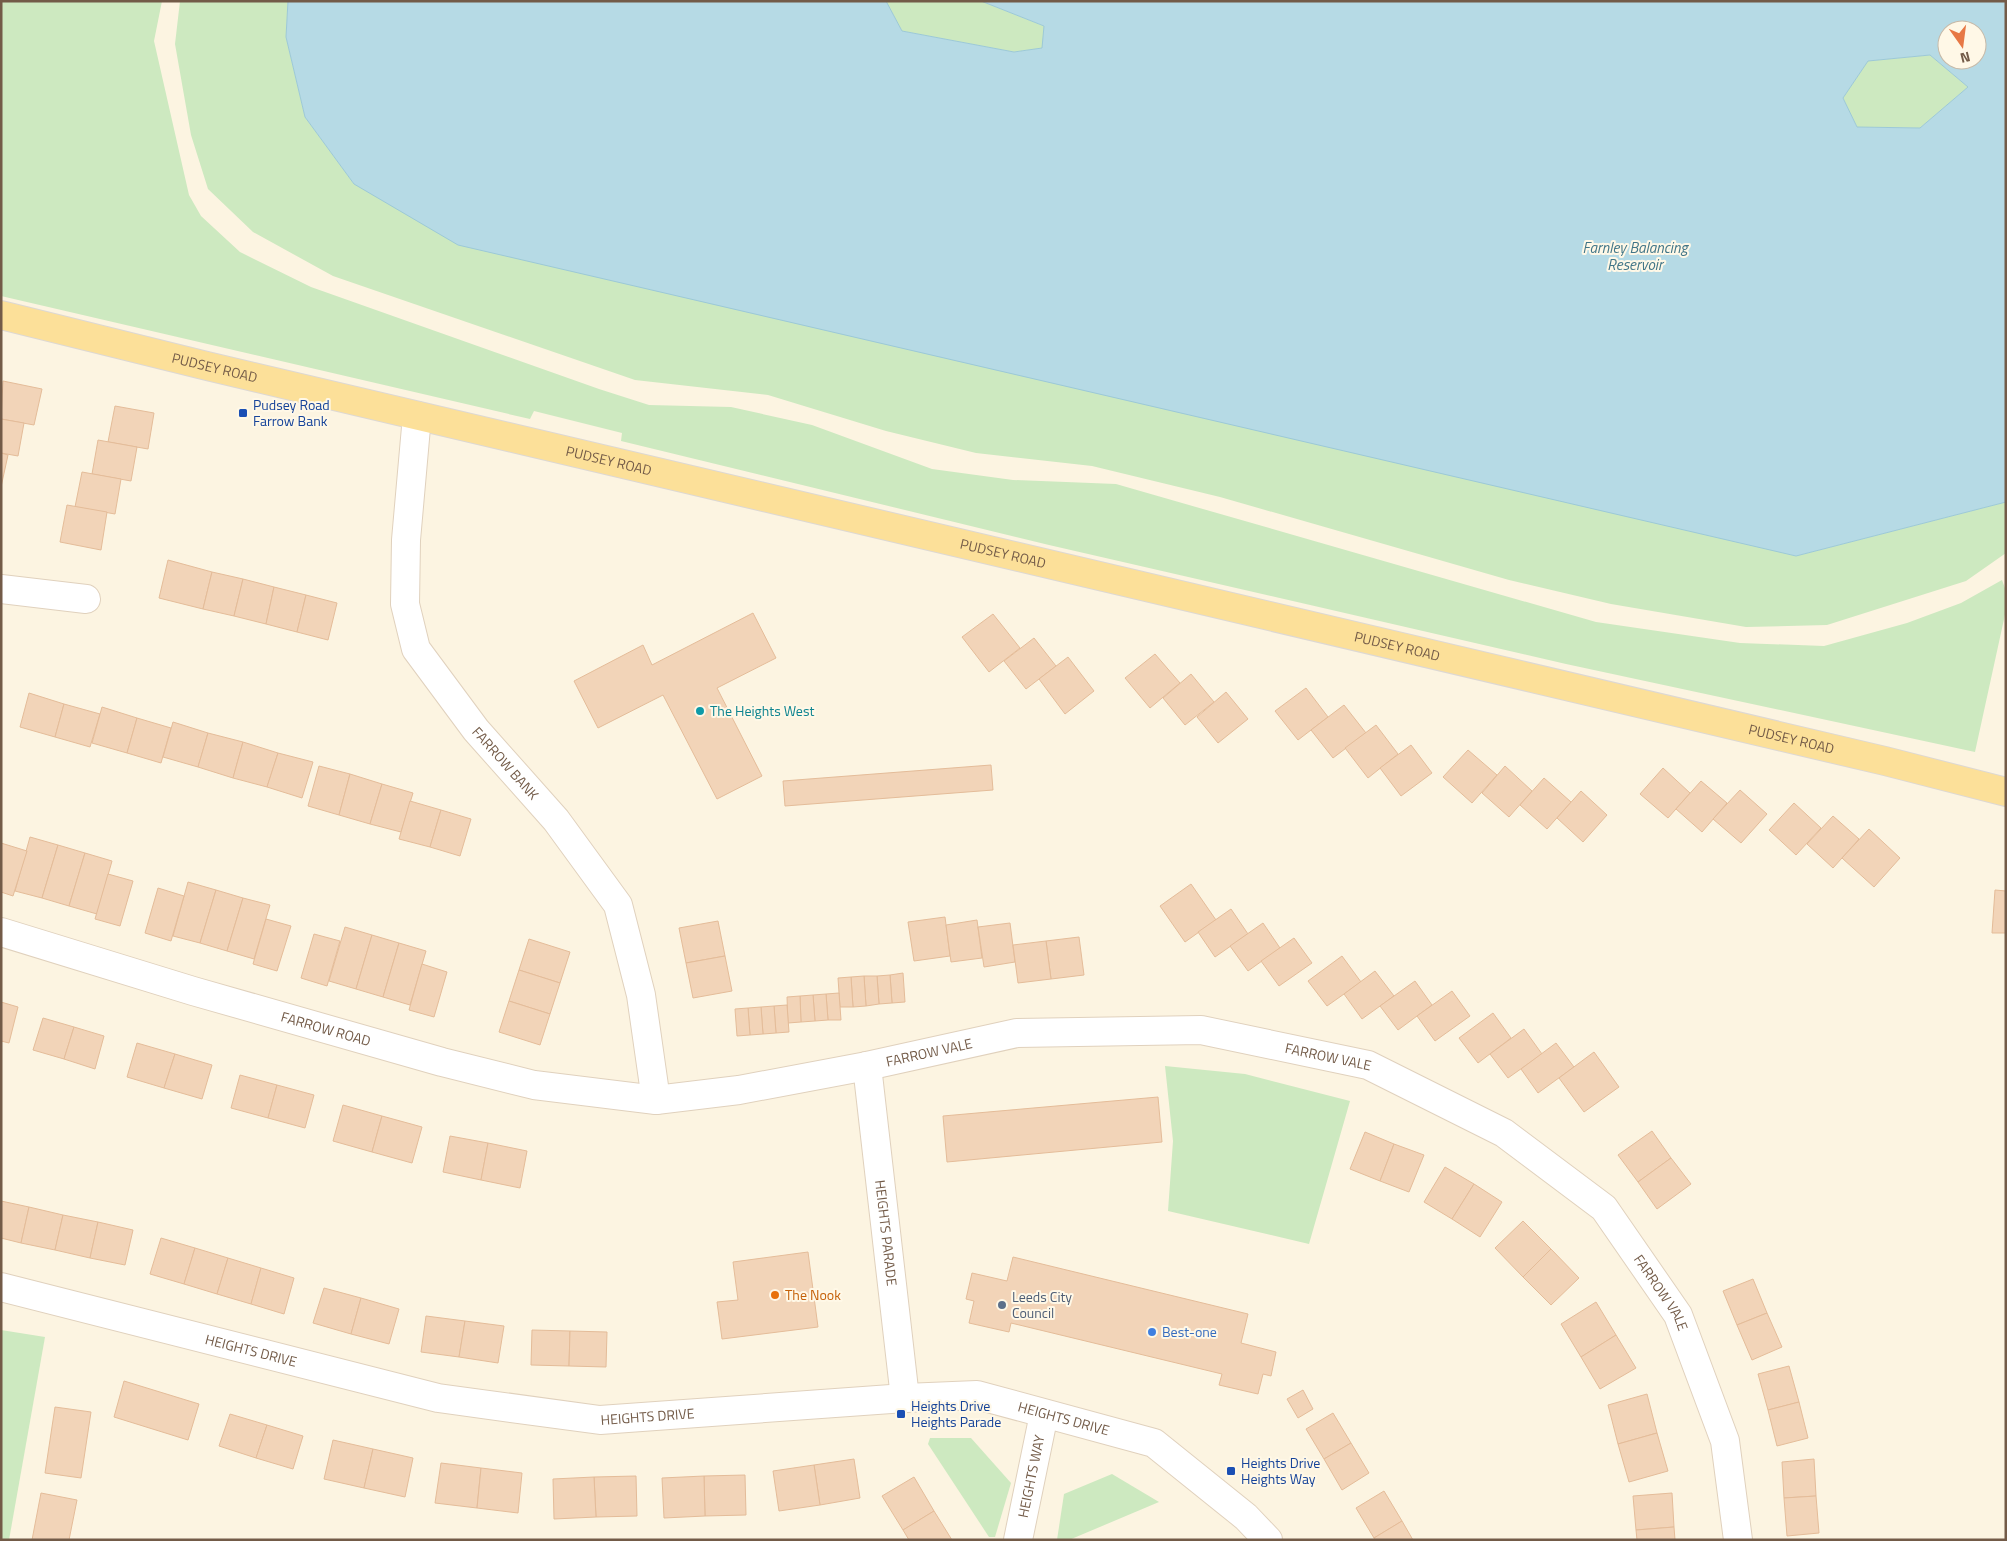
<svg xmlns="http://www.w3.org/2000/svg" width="2007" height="1541" font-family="'Titillium Web',sans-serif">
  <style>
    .green { fill: #cde9c0 }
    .water { fill: #b6dae5; stroke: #9cc9d7; fill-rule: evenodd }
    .building { fill: #f2d4b8; stroke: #e4bc99 }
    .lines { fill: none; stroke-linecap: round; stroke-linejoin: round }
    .minor-casing { stroke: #e0d1bd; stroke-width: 30 }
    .major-casing { stroke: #ddd8d3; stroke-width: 30 }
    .minor { stroke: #fff; stroke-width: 28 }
    .major { stroke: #fce099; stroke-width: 28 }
    .transit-dot { fill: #1a4fb4; stroke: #fff8e7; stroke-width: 2 }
    .culture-dot { fill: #0f9aa8; stroke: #fff8e7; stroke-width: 2 }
    .food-dot { fill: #e8710a; stroke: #fff8e7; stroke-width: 2 }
    .service-dot { fill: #5c6f8a; stroke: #fff8e7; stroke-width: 2 }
    .shop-dot { fill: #3f7fe0; stroke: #fff8e7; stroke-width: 2 }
    .labels { text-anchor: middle; stroke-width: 4; stroke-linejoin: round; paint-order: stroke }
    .street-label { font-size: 14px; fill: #735b48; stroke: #fff8e7 }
    .transit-label { font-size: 14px; fill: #164399; stroke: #fff8e7; text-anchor: start }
    .culture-label { font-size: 14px; fill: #0d838f; stroke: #fff8e7; text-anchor: start }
    .food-label { font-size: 14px; fill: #c56008; stroke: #fff8e7; text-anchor: start }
    .service-label { font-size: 14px; fill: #4e5e75; stroke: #fff8e7; text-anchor: start }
    .shop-label { font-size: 14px; fill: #366cbe; stroke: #fff8e7; text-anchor: start }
    .water-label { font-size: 15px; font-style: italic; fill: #417587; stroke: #fff8e7 }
  </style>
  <rect width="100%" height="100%" fill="#fcf4e1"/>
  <g class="green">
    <path d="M 1,1 L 162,1 L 154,41 L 189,195 L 201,216 L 240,252 L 311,287 L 599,389 L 649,405 L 731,407 L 812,425 L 932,469 L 1013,480 L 1116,484 L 1596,622 L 1740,643 L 1824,646 L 1907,623 L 1961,603 L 2002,580 L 2006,591 L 2006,610 L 1975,752 L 1566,664 L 1049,545 L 621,441 L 622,433 L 534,411 L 530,419 L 1,296 Z"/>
    <path d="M 180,1 L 288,1 L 286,37 L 305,117 L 354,184 L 1796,556 L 2006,502 L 2006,553 L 1966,581 L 1827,625 L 1746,627 L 1611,604 L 1509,580 L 1220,497 L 1092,466 L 976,453 L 886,431 L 768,395 L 635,380 L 333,276 L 253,232 L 208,189 L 191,135 L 175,44 Z"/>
    <path d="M 886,1 L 981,1 L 1044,26 L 1043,48 L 1014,52 L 902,31 Z"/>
    <path d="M 1930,55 L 1968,87 L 1920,128 L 1857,127 L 1843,98 L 1868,61 Z"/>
    <path d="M 1165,1066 L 1245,1074 L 1350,1101 L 1309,1244 L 1168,1211 L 1173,1141 Z"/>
    <path d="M 1,1330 L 45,1337 L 9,1540 L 1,1540 Z"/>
    <path d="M 930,1438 L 971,1438 L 1011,1483 L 995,1537 L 989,1537 L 928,1444 Z"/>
    <path d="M 1112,1474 L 1159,1502 L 1069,1540 L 1057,1540 L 1064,1494 Z"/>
  </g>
  <path class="water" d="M 288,1 L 886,1 L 902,31 L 1014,52 L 1042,48 L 1044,26 L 981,1 L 2006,1 L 2006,502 L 1796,556 L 458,245 L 354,184 L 305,117 L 286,37 ZM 1947,30 L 1977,30 L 1977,60 L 1947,60 ZM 1930,55 L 1968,87 L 1920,128 L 1857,127 L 1843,98 L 1868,61 Z"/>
  <g class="building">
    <path d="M 3,381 L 42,389 L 34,425 L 1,419 Z"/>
    <path d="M 115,406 L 154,413 L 148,449 L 108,442 Z"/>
    <path d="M 1,419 L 24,423 L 18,456 L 1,453 Z"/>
    <path d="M 98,440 L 137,447 L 131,481 L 92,474 Z"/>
    <path d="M 1,453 L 8,455 L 1,487 Z"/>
    <path d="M 82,472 L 121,479 L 115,514 L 75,507 Z"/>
    <path d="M 67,505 L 107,512 L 101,550 L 60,542 Z"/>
    <path d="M 168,560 L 212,572 L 203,609 L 159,598 Z"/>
    <path d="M 212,572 L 243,579 L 234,616 L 203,609 Z"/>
    <path d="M 243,579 L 274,587 L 266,624 L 234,616 Z"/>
    <path d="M 274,587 L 306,595 L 297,632 L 266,624 Z"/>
    <path d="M 306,595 L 337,603 L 328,640 L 297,632 Z"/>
    <path d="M 753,613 L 776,658 L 717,688 L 762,776 L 717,799 L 663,695 L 598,728 L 574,681 L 643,645 L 652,665 Z"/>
    <path d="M 993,614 L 1020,648 L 989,672 L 962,637 Z"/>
    <path d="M 1034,638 L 1056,666 L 1026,689 L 1004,661 Z"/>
    <path d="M 1155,654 L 1180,683 L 1150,708 L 1125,678 Z"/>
    <path d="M 1068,657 L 1094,691 L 1065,714 L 1039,679 Z"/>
    <path d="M 1191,674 L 1214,702 L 1185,725 L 1163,698 Z"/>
    <path d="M 1306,688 L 1328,717 L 1298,740 L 1275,711 Z"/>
    <path d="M 1226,692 L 1248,719 L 1218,743 L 1197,717 Z"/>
    <path d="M 29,693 L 64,704 L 55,737 L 20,727 Z"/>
    <path d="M 64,704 L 100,714 L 90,747 L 55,737 Z"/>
    <path d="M 1344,705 L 1366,733 L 1333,758 L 1311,730 Z"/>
    <path d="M 102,707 L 137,718 L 127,753 L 92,743 Z"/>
    <path d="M 137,718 L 171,728 L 161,763 L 127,753 Z"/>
    <path d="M 173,722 L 208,733 L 198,767 L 163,757 Z"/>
    <path d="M 1376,725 L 1398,754 L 1368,778 L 1345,748 Z"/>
    <path d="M 208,733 L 243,742 L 233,778 L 198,767 Z"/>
    <path d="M 243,742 L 278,753 L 267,787 L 233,778 Z"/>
    <path d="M 1411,745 L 1432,773 L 1401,796 L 1380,768 Z"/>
    <path d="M 1468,750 L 1497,775 L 1472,803 L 1443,777 Z"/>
    <path d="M 278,753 L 313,762 L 302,798 L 267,787 Z"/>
    <path d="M 991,765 L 993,790 L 785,806 L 783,781 Z"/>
    <path d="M 319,766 L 350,774 L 339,815 L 308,806 Z"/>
    <path d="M 1505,766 L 1532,791 L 1509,817 L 1482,793 Z"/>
    <path d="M 1663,768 L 1690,793 L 1668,818 L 1640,794 Z"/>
    <path d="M 350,774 L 382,784 L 370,824 L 339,815 Z"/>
    <path d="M 1544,778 L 1571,802 L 1547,829 L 1520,805 Z"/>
    <path d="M 1701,781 L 1727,803 L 1702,832 L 1676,809 Z"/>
    <path d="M 382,784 L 413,793 L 401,832 L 370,824 Z"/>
    <path d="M 1740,790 L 1767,814 L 1741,843 L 1713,819 Z"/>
    <path d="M 1581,791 L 1607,815 L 1583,842 L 1557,818 Z"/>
    <path d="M 410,801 L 441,810 L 430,847 L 399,839 Z"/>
    <path d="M 1794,803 L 1821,828 L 1796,855 L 1769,830 Z"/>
    <path d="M 441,810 L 471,819 L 460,856 L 430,847 Z"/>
    <path d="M 1833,816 L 1859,839 L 1833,868 L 1807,844 Z"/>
    <path d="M 1869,829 L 1900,858 L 1874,887 L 1842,858 Z"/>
    <path d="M 30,837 L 58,845 L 42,898 L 15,891 Z"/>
    <path d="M 1,843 L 27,851 L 13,896 L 1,892 Z"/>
    <path d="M 58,845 L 85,853 L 69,906 L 42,898 Z"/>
    <path d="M 85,853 L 112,861 L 97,914 L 69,906 Z"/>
    <path d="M 108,874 L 133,881 L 120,926 L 95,919 Z"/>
    <path d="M 188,882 L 216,890 L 200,943 L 173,936 Z"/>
    <path d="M 1191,884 L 1216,920 L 1185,942 L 1160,906 Z"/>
    <path d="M 158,888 L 184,896 L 171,941 L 145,933 Z"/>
    <path d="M 216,890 L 243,898 L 227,951 L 200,943 Z"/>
    <path d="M 1995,890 L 2006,891 L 2006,933 L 1992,933 Z"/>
    <path d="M 243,898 L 270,905 L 254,959 L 227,951 Z"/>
    <path d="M 1231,909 L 1248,934 L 1215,957 L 1198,932 Z"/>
    <path d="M 945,917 L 950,956 L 914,961 L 908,922 Z"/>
    <path d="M 266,919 L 291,926 L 277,971 L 253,964 Z"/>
    <path d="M 977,920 L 982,958 L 951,962 L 946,925 Z"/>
    <path d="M 718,921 L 725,956 L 686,963 L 679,928 Z"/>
    <path d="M 1010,923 L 1015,962 L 984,967 L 978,927 Z"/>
    <path d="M 1263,923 L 1280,948 L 1248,971 L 1230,946 Z"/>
    <path d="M 345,927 L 372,935 L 356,989 L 329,981 Z"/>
    <path d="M 314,934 L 340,941 L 327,986 L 301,978 Z"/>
    <path d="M 372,935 L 399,943 L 383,997 L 356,989 Z"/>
    <path d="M 1079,937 L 1084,975 L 1051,979 L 1046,941 Z"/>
    <path d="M 1294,938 L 1312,963 L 1279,986 L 1261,961 Z"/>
    <path d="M 529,939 L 570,952 L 560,983 L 519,970 Z"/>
    <path d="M 1046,941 L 1051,979 L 1018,983 L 1013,945 Z"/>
    <path d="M 399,943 L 426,951 L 410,1005 L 383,997 Z"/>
    <path d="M 725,956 L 732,991 L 693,998 L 686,963 Z"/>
    <path d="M 1342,956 L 1361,982 L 1327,1006 L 1308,981 Z"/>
    <path d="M 422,964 L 447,972 L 434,1017 L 409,1010 Z"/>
    <path d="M 519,970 L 560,983 L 550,1014 L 509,1001 Z"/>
    <path d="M 1375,971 L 1394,996 L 1362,1019 L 1344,994 Z"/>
    <path d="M 903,973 L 905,1002 L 892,1003 L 890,975 Z"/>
    <path d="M 890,975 L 892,1003 L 879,1004 L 877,976 Z"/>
    <path d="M 864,976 L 877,976 L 879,1004 L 866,1006 Z"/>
    <path d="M 864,976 L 866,1006 L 853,1007 L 851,977 Z"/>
    <path d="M 851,977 L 853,1007 L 840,1007 L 838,978 Z"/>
    <path d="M 1415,981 L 1432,1005 L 1398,1030 L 1380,1006 Z"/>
    <path d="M 1452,991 L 1470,1016 L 1435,1041 L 1417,1016 Z"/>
    <path d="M 839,993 L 841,1020 L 828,1020 L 826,994 Z"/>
    <path d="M 826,994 L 828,1020 L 815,1021 L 813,995 Z"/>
    <path d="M 813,995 L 815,1021 L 801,1022 L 800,996 Z"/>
    <path d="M 800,996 L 801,1022 L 788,1023 L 787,997 Z"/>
    <path d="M 509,1001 L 550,1014 L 540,1045 L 499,1032 Z"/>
    <path d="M 1,1002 L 18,1007 L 9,1043 L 1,1041 Z"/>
    <path d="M 787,1005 L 789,1032 L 776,1033 L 774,1006 Z"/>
    <path d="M 774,1006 L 776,1033 L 763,1034 L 761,1007 Z"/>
    <path d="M 761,1007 L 763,1034 L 750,1035 L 748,1008 Z"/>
    <path d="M 748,1008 L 750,1035 L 737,1036 L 735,1009 Z"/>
    <path d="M 1493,1013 L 1511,1038 L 1478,1063 L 1459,1038 Z"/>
    <path d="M 43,1018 L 74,1027 L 64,1059 L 33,1050 Z"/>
    <path d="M 74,1027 L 104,1036 L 95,1069 L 64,1059 Z"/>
    <path d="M 1524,1029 L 1542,1054 L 1508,1078 L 1490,1054 Z"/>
    <path d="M 137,1043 L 175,1054 L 164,1088 L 127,1077 Z"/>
    <path d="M 1556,1043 L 1574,1067 L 1538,1093 L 1521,1069 Z"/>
    <path d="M 1594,1052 L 1619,1087 L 1584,1112 L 1559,1078 Z"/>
    <path d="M 175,1054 L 212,1065 L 202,1099 L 164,1088 Z"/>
    <path d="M 240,1075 L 277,1085 L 268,1118 L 231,1108 Z"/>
    <path d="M 277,1085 L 314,1095 L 305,1128 L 268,1118 Z"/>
    <path d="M 1158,1097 L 1162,1142 L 947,1162 L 943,1116 Z"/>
    <path d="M 343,1105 L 382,1116 L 372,1152 L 333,1141 Z"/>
    <path d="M 382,1116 L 422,1127 L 412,1163 L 372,1152 Z"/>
    <path d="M 1652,1131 L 1671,1158 L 1638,1182 L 1618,1155 Z"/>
    <path d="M 1365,1132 L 1394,1144 L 1380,1181 L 1350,1169 Z"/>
    <path d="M 450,1136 L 488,1143 L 481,1180 L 443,1172 Z"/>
    <path d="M 488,1143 L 527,1151 L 520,1188 L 481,1180 Z"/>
    <path d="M 1394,1144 L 1424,1155 L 1409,1192 L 1380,1181 Z"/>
    <path d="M 1671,1158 L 1691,1184 L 1657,1209 L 1638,1182 Z"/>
    <path d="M 1445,1167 L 1474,1184 L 1452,1219 L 1424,1202 Z"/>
    <path d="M 1474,1184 L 1502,1202 L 1480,1237 L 1452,1219 Z"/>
    <path d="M 1,1201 L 29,1207 L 21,1243 L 1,1238 Z"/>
    <path d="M 29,1207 L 63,1215 L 55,1250 L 21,1243 Z"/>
    <path d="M 63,1215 L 98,1222 L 90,1258 L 55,1250 Z"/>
    <path d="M 1523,1221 L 1551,1249 L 1523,1277 L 1495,1248 Z"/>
    <path d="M 98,1222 L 133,1230 L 125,1265 L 90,1258 Z"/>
    <path d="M 161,1238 L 195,1248 L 184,1284 L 150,1274 Z"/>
    <path d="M 195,1248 L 228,1258 L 217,1294 L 184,1284 Z"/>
    <path d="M 1551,1249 L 1579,1278 L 1551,1305 L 1523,1277 Z"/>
    <path d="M 808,1252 L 818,1327 L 722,1339 L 717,1302 L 738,1300 L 733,1262 Z"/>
    <path d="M 1013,1257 L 1248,1314 L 1241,1343 L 1276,1352 L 1271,1376 L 1263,1374 L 1258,1394 L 1219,1385 L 1222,1374 L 1011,1323 L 1009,1332 L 969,1323 L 974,1301 L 966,1299 L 972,1273 L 1007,1281 Z"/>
    <path d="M 228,1258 L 261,1268 L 251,1304 L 217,1294 Z"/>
    <path d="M 261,1268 L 294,1278 L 284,1314 L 251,1304 Z"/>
    <path d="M 1753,1279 L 1767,1313 L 1737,1325 L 1723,1291 Z"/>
    <path d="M 324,1288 L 361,1298 L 351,1334 L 313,1323 Z"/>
    <path d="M 361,1298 L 399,1309 L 389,1344 L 351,1334 Z"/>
    <path d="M 1596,1302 L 1616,1335 L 1581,1357 L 1561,1324 Z"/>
    <path d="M 1767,1313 L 1782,1347 L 1752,1360 L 1737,1325 Z"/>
    <path d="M 426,1316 L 465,1321 L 459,1357 L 421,1352 Z"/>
    <path d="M 465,1321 L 504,1326 L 498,1363 L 459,1357 Z"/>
    <path d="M 532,1330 L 570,1331 L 569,1366 L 531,1365 Z"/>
    <path d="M 570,1331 L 607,1332 L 606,1367 L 569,1366 Z"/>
    <path d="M 1616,1335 L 1636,1368 L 1600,1389 L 1581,1357 Z"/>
    <path d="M 1789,1366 L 1799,1402 L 1768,1410 L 1758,1374 Z"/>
    <path d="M 124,1381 L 199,1404 L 188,1440 L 114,1417 Z"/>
    <path d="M 1303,1390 L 1313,1409 L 1298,1418 L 1287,1399 Z"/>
    <path d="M 1647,1394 L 1657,1433 L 1618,1444 L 1608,1405 Z"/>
    <path d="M 1799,1402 L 1808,1438 L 1777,1446 L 1768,1410 Z"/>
    <path d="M 55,1407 L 91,1412 L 81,1478 L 45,1473 Z"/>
    <path d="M 1333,1413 L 1351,1443 L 1324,1459 L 1306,1429 Z"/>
    <path d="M 230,1414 L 267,1425 L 256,1458 L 219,1446 Z"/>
    <path d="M 267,1425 L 303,1436 L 293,1469 L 256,1458 Z"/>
    <path d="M 1657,1433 L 1668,1471 L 1629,1482 L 1618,1444 Z"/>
    <path d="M 333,1440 L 373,1449 L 364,1488 L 324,1479 Z"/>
    <path d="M 1351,1443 L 1369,1473 L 1342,1490 L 1324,1459 Z"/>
    <path d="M 373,1449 L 413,1458 L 405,1497 L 364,1488 Z"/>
    <path d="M 854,1459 L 860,1498 L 820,1505 L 814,1465 Z"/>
    <path d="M 1814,1459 L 1816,1496 L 1784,1498 L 1782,1462 Z"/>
    <path d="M 441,1463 L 481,1468 L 477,1508 L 435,1503 Z"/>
    <path d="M 814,1465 L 820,1505 L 779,1511 L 773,1471 Z"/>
    <path d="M 481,1468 L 522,1473 L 518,1513 L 477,1508 Z"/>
    <path d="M 745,1475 L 746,1515 L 705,1516 L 704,1476 Z"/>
    <path d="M 636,1476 L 637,1516 L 596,1517 L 594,1477 Z"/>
    <path d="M 704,1476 L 705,1516 L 664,1518 L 662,1478 Z"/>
    <path d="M 594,1477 L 596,1517 L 554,1519 L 553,1479 Z"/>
    <path d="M 914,1477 L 934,1511 L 903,1530 L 882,1496 Z"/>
    <path d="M 1384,1491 L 1402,1521 L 1374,1538 L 1356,1508 Z"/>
    <path d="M 41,1493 L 77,1500 L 69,1540 L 32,1540 Z"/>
    <path d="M 1672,1493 L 1674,1527 L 1636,1530 L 1633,1496 Z"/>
    <path d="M 1816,1496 L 1819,1533 L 1787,1536 L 1784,1498 Z"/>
    <path d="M 934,1511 L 952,1540 L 909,1540 L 903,1530 Z"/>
    <path d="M 1402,1521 L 1413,1540 L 1375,1540 L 1374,1538 Z"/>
    <path d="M 1674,1527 L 1675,1540 L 1637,1540 L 1636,1530 Z"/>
  </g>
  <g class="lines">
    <defs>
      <g id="minor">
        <path id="s1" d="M 417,416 L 406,540 L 405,604 L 416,649 L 476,730 L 556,820 L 618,905 L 641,995 L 656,1100"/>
        <path d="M 1,589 L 86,599"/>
        <path id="s2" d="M 1,932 L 193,991 L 442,1062 L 534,1085 L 656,1100 L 739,1090 L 867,1066 L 1017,1033 L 1201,1030 L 1368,1065 L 1504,1133 L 1604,1208 L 1678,1315 L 1725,1441 L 1738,1540"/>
        <path id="s3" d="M 867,1066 L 905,1398"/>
        <path id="s4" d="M 1,1287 L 438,1398 L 600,1420 L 905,1398 L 977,1395 L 1154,1443 L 1246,1517 L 1268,1540"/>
        <path id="s5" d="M 1018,1540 L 1044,1414"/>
      </g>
      <g id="major">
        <path id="s6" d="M 1,315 L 207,366 L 1885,761 L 2006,792"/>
      </g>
    </defs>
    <use href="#minor" class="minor-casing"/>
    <use href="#major" class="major-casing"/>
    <use href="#minor" class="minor"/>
    <use href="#major" class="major"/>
  </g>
  <g class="transit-dot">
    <rect x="238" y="408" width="10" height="10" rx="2.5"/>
    <rect x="896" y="1409" width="10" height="10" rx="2.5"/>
    <rect x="1226" y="1466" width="10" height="10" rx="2.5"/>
  </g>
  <circle class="culture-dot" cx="700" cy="711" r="5"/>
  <circle class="food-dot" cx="775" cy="1295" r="5"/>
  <circle class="service-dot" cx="1002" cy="1305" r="5"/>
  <circle class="shop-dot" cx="1152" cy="1332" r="5"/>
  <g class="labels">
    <g class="street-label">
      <text dy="5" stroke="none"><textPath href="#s6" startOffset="220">PUDSEY ROAD</textPath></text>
      <text dy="5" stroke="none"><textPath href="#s6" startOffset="625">PUDSEY ROAD</textPath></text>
      <text dy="5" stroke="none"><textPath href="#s6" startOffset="1030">PUDSEY ROAD</textPath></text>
      <text dy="5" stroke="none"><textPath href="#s6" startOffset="1435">PUDSEY ROAD</textPath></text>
      <text dy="5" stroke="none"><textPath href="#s6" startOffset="1840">PUDSEY ROAD</textPath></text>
      <text dy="5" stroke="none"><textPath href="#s1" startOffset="380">FARROW BANK</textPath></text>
      <text dy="5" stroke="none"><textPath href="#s2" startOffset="339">FARROW ROAD</textPath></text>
      <text dy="5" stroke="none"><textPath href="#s2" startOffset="955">FARROW VALE</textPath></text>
      <text dy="5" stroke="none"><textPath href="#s2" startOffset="1359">FARROW VALE</textPath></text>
      <text dy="5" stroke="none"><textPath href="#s3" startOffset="168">HEIGHTS PARADE</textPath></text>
      <text dy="5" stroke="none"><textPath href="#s2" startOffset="1779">FARROW VALE</textPath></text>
      <text dy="5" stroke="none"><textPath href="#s4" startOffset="258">HEIGHTS DRIVE</textPath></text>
      <text dy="5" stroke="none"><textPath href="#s4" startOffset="662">HEIGHTS DRIVE</textPath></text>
      <text dy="5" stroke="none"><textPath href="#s4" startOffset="1082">HEIGHTS DRIVE</textPath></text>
      <text dy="5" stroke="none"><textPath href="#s5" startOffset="65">HEIGHTS WAY</textPath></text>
    </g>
    <g class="transit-label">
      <text x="253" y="410">Pudsey Road<tspan x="253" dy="16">Farrow Bank</tspan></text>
      <text x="911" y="1411">Heights Drive<tspan x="911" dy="16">Heights Parade</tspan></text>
      <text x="1241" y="1468">Heights Drive<tspan x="1241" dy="16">Heights Way</tspan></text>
    </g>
    <g class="culture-label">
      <text x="710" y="716">The Heights West</text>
    </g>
    <g class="food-label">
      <text x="785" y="1300">The Nook</text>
    </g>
    <g class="service-label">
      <text x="1012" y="1302">Leeds City<tspan x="1012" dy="16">Council</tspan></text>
    </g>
    <g class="shop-label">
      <text x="1162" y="1337">Best-one</text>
    </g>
    <g class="water-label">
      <text x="1635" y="253">Farnley Balancing<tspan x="1635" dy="17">Reservoir</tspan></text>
    </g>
  </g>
  <rect width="2007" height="1541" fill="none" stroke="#735b48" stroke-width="5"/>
  <g transform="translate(1962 45) rotate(166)"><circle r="24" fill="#fff8e7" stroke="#c7b9a7"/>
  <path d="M0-4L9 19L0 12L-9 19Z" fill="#e77845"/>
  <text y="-8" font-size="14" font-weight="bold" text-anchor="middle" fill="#735b48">N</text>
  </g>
</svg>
